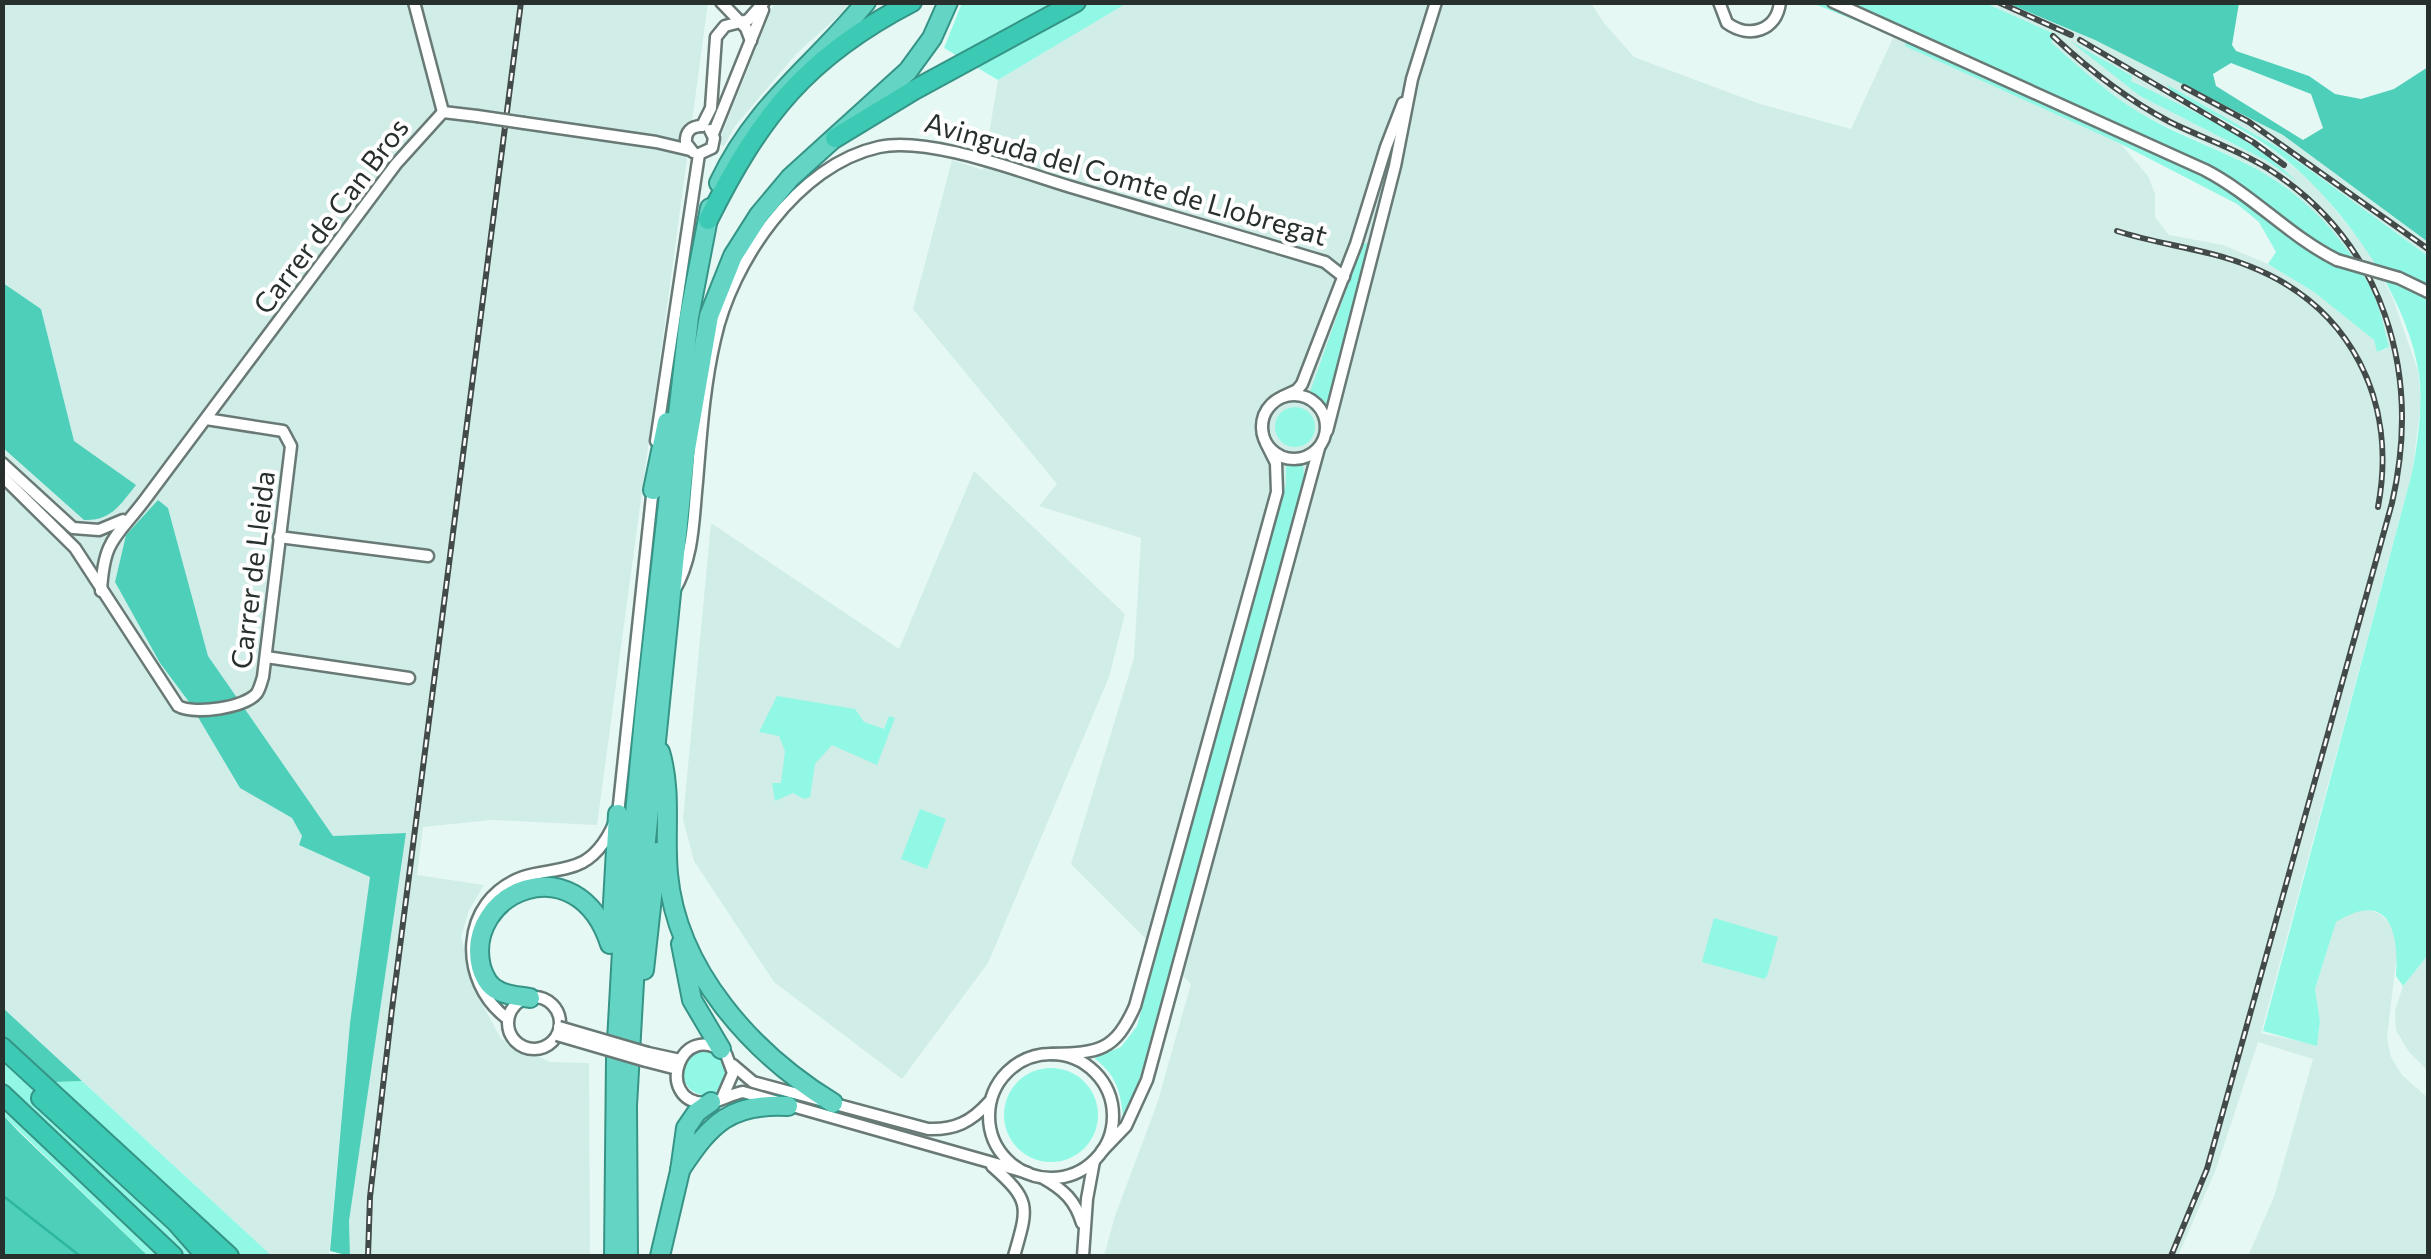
<svg xmlns="http://www.w3.org/2000/svg" width="2431" height="1259" font-family="Commissioner,sans-serif">
  <style>
    .built { fill: #d1ede7; fill-rule: evenodd }
    .green { fill: #91f8e5 }
    .forest { fill: #4ecfba; fill-rule: evenodd }
    .lines { fill: none; stroke-linecap: round; stroke-linejoin: round }
    .stream { stroke: #2db6a2; stroke-width: 2.5 }
    .minor-casing { stroke: #697a76; stroke-width: 15 }
    .trunk-casing { stroke: #369486; stroke-width: 22 }
    .motorway-casing { stroke: #369486; stroke-width: 22 }
    .minor { stroke: #fff; stroke-width: 10 }
    .trunk { stroke: #64d4c4; stroke-width: 18 }
    .motorway { stroke: #3dcab5; stroke-width: 18 }
    .rail-casing { stroke: #424b49; stroke-width: 6 }
    .rail { stroke: #fff; stroke-width: 2.5; stroke-dasharray: 8; stroke-linecap: butt }
    .minor-bridge-casing { stroke: #697a76; stroke-width: 15; stroke-linecap: butt }
    .minor-bridge { stroke: #fff; stroke-width: 10 }
    .labels { text-anchor: middle; stroke-width: 8; stroke-linejoin: round; paint-order: stroke }
    .street-label { font-size: 28px; fill: #28302e; stroke: #fff }
  </style>
  <rect width="100%" height="100%" fill="#e5f8f4"/>
  <g class="built">
    <path d="M 3,3 L 708,3 L 597,825 L 492,820 L 423,827 L 417,875 L 484,885 L 469,910 L 461,937 L 477,994 L 501,1039 L 550,1062 L 589,1063 L 590,1256 L 350,1256 L 349,1221 L 405,833 L 333,836 L 208,656 L 168,508 L 126,535 L 115,582 L 160,663 L 189,702 L 240,788 L 292,818 L 302,836 L 299,845 L 370,877 L 362,957 L 350,1023 L 329,1256 L 272,1256 L 3,1008 L 2,448 L 84,520 L 135,485 L 73,441 L 41,309 L 3,283 Z"/>
    <path d="M 774,3 L 853,3 L 796,54 L 735,126 L 724,146 L 718,144 Z"/>
    <path d="M 1127,3 L 1591,3 L 1604,23 L 1634,57 L 1760,104 L 1851,129 L 1894,36 L 1907,42 L 1906,46 L 2121,144 L 2148,176 L 2155,194 L 2155,217 L 2169,235 L 2223,245 L 2268,264 L 2314,292 L 2374,340 L 2377,352 L 2389,348 L 2287,188 L 2252,166 L 2141,114 L 2102,88 L 2051,42 L 2056,35 L 1985,3 L 2007,3 L 2095,40 L 2283,135 L 2428,242 L 2428,256 L 2281,149 L 2169,86 L 2174,94 L 2274,151 L 2315,185 L 2368,250 L 2393,299 L 2418,371 L 2421,403 L 2412,473 L 2261,1033 L 2317,1045 L 2320,1021 L 2315,989 L 2336,922 L 2355,910 L 2367,909 L 2380,914 L 2393,927 L 2398,944 L 2387,1038 L 2391,1057 L 2402,1075 L 2428,1098 L 2428,1256 L 2248,1256 L 2274,1197 L 2313,1059 L 2258,1042 L 2216,1169 L 2178,1256 L 1104,1256 L 1115,1216 L 1157,1104 L 1191,984 L 1071,864 L 1134,658 L 1141,538 L 1039,506 L 1057,484 L 913,309 L 952,160 L 983,170 L 998,80 ZM 2090,50 L 2130,81 L 2203,118 L 2279,163 L 2292,178 L 2267,161 L 2140,96 Z"/>
    <path d="M 974,471 L 1125,614 L 1109,677 L 988,963 L 902,1079 L 774,982 L 694,861 L 683,819 L 711,523 L 899,649 Z"/>
    <path d="M 2428,955 L 2428,1071 L 2409,1052 L 2396,1030 L 2395,1011 L 2403,986 Z"/>
  </g>
  <g class="green">
    <path d="M 962,3 L 1127,3 L 998,80 L 944,48 Z"/>
    <path d="M 1812,3 L 1985,3 L 2057,35 L 2051,42 C 2080,68 2107,93 2140,113 C 2175,134 2214,147 2251,166 C 2303,193 2345,237 2371,289 C 2380,307 2384,328 2389,347 L 2377,352 L 2374,340 L 2314,292 L 2268,264 L 2276,252 L 2259,222 L 2237,204 L 2121,144 L 1905,46 L 1906,41 L 1894,36 Z"/>
    <path d="M 2070,41 L 2132,76 L 2131,81 C 2187,108 2253,137 2297,182 L 2267,161 L 2140,96 Z"/>
    <path d="M 2166,84 L 2281,149 L 2428,256 L 2428,955 L 2403,986 L 2396,976 C 2399,931 2389,889 2336,922 L 2315,989 L 2320,1021 L 2317,1046 L 2263,1031 L 2412,473 C 2418,440 2423,407 2419,374 C 2407,294 2339,199 2275,151 C 2244,129 2208,112 2174,94 Z"/>
    <path d="M 1363,243 L 1368,244 L 1327,405 L 1310,392 Z"/>
    <circle cx="1295" cy="427" r="20"/>
    <path d="M 1303,464 L 1305,487 L 1135,1095 L 1123,1118 C 1121,1091 1116,1075 1094,1058 L 1121,1047 L 1137,1026 L 1286,484 L 1286,465 Z"/>
    <path d="M 777,696 L 855,709 L 864,722 L 884,729 L 889,716 L 895,718 L 877,765 L 832,745 L 815,764 L 810,797 L 804,799 L 793,793 L 775,801 L 772,783 L 781,783 L 785,751 L 779,736 L 759,732 Z"/>
    <path d="M 920,809 L 946,819 L 927,869 L 901,859 Z"/>
    <path d="M 1714,918 L 1778,937 L 1767,976 L 1764,979 L 1702,962 Z"/>
    <path d="M 2,1036 L 55,1082 L 82,1081 L 272,1256 L 148,1256 L 3,1115 Z"/>
    <circle cx="705" cy="1073" r="22"/>
    <circle cx="1051" cy="1115" r="47"/>
  </g>
  <g class="forest">
    <path d="M 2007,3 L 2239,3 L 2232,45 L 2236,51 L 2309,76 L 2335,94 L 2361,99 L 2394,89 L 2428,67 L 2428,242 L 2283,135 L 2095,40 ZM 2231,63 L 2311,94 L 2323,128 L 2303,140 L 2216,86 L 2213,74 Z"/>
    <path d="M 3,283 L 41,309 L 74,441 L 136,485 C 120,505 111,521 84,520 L 3,448 Z"/>
    <path d="M 158,500 L 168,508 L 208,656 L 333,836 L 406,833 L 349,1221 L 350,1256 L 330,1251 L 350,1023 L 370,877 L 299,845 L 302,836 L 292,818 L 240,788 L 189,702 L 160,663 L 115,582 L 126,535 Z"/>
    <path d="M 2,1008 L 3,1008 L 82,1081 L 55,1082 L 3,1036 Z"/>
    <path d="M 3,1115 L 19,1132 L 148,1256 L 3,1256 Z"/>
  </g>
  <g class="lines">
    <path class="stream" d="M 2,1195 L 80,1256"/>
    <defs>
      <g id="minor">
        <path d="M 414,2 L 443,112"/>
        <path d="M 721,2 L 746,28 L 751,41"/>
        <path d="M 1719,2 L 1727,23 C 1749,39 1777,31 1780,2"/>
        <path d="M 1833,2 L 2205,170 C 2253,195 2289,236 2337,260"/>
        <path d="M 524,123 L 656,142 L 690,150"/>
        <path d="M 702,126 L 711,108 L 716,37 L 725,26 L 748,20 L 764,2"/>
        <path d="M 713,134 L 763,10"/>
        <path d="M 693,152 L 686,143 C 685,132 691,126 702,126"/>
        <path d="M 699,154 L 712,148 L 714,138 L 710,130"/>
        <path d="M 2399,278 L 2428,292"/>
        <circle cx="1294" cy="427" r="32"/>
        <path d="M 1282,397 L 1297,390 L 1302,384 L 1356,244 L 1386,147 L 1403,103"/>
        <path d="M 1327,431 L 1395,166 L 1412,79 L 1436,2"/>
        <path d="M 656,441 L 699,154"/>
        <path d="M 2,463 L 73,528 L 99,530 L 123,520"/>
        <path d="M 2,476 L 75,548 L 178,706 C 194,715 245,708 257,693 C 260,688 261,683 263,677 L 291,446 L 283,431 L 206,419"/>
        <path d="M 279,537 L 428,556"/>
        <path d="M 101,591 C 104,539 115,539 144,501 L 396,164 L 443,112 L 477,116"/>
        <path d="M 674,591 C 694,557 693,520 697,482 C 701,434 704,386 715,339 C 732,262 797,165 879,147 C 929,136 1021,172 1071,187 C 1155,212 1240,236 1325,262 L 1344,277"/>
        <path d="M 266,657 L 409,678"/>
        <circle cx="534" cy="1023" r="26"/>
        <path d="M 508,1019 C 457,982 459,900 523,877 C 543,870 564,872 583,862 C 601,852 611,833 618,814 L 653,487"/>
        <path d="M 648,1053 L 680,1060"/>
        <path d="M 1052,1054 C 1099,1053 1115,1051 1135,1006 L 1277,492 L 1276,463 L 1266,443"/>
        <circle cx="1051" cy="1116" r="62"/>
        <path d="M 646,1061 L 677,1069"/>
        <path d="M 733,1065 L 753,1082 L 928,1129 C 955,1130 971,1122 989,1102"/>
        <path d="M 723,1096 L 733,1073 L 726,1054 C 680,1017 654,1101 704,1103 C 717,1104 730,1094 743,1092 L 1028,1173"/>
        <path d="M 1102,1151 L 1126,1126 L 1147,1080 L 1319,448"/>
        <path d="M 992,1166 C 1032,1201 1028,1207 1014,1256"/>
        <path d="M 1043,1178 C 1064,1190 1075,1200 1082,1223"/>
        <path d="M 1083,1256 L 1087,1199 L 1094,1161"/>
      </g>
      <g id="trunk">
        <path d="M 719,183 C 756,104 813,67 866,2"/>
        <path d="M 653,490 L 667,422"/>
        <path d="M 660,752 C 672,792 664,834 668,874 C 677,971 753,1054 833,1103"/>
        <path d="M 611,938 L 618,814"/>
        <path d="M 681,944 L 692,1000 L 721,1049"/>
        <path d="M 644,970 L 657,852"/>
        <path d="M 530,998 C 519,996 508,996 499,991 C 489,987 484,977 481,967 C 463,892 577,843 610,944"/>
        <path d="M 680,1170 C 711,1123 730,1103 788,1106"/>
        <path d="M 614,1256 L 616,1059 L 622,951 L 645,708 L 689,317 L 710,208"/>
        <path d="M 628,1256 L 627,1106 L 637,929 L 685,455 L 709,316 L 733,256 L 759,215 L 790,178 L 908,71 L 932,38 L 948,2"/>
        <path d="M 660,1256 L 680,1171 L 686,1128 L 697,1112 L 711,1102"/>
      </g>
      <g id="motorway">
        <path d="M 835,138 L 914,90 L 1076,2"/>
        <path d="M 708,220 C 760,116 806,57 912,2"/>
        <path d="M 2,1047 L 229,1256"/>
        <path d="M 2,1094 L 173,1256"/>
        <path d="M 41,1098 L 176,1222 L 206,1256"/>
      </g>
    </defs>
    <use href="#minor" class="minor-casing"/>
    <use href="#trunk" class="trunk-casing"/>
    <use href="#motorway" class="motorway-casing"/>
    <use href="#minor" class="minor"/>
    <use href="#trunk" class="trunk"/>
    <use href="#motorway" class="motorway"/>
    <defs>
      <g id="rail">
        <path d="M 1998,2 L 2071,35"/>
        <path d="M 2053,36 C 2089,70 2126,99 2170,122 C 2202,138 2237,149 2267,168 C 2384,242 2422,372 2392,503 L 2207,1169 L 2171,1256"/>
        <path d="M 2080,40 L 2253,142 L 2284,165"/>
        <path d="M 2184,87 L 2249,122 L 2428,249"/>
        <path d="M 2117,231 C 2160,245 2207,249 2249,266 C 2351,306 2398,401 2378,507"/>
        <path d="M 368,1256 L 370,1197 L 392,1009 L 521,2"/>
      </g>
    </defs>
    <use href="#rail" class="rail-casing"/>
    <use href="#rail" class="rail"/>
    <defs>
      <g id="minor-bridge">
        <path d="M 477,116 L 524,123"/>
        <path d="M 2337,260 L 2399,278"/>
        <path d="M 559,1027 L 648,1053"/>
        <path d="M 557,1035 L 646,1061"/>
      </g>
    </defs>
    <use href="#minor-bridge" class="minor-bridge-casing"/>
    <use href="#minor-bridge" class="minor-bridge"/>
  </g>
  <g class="labels">
    <g class="street-label">
      <text transform="translate(1126 179) rotate(16)" y="10">Avinguda del Comte de Llobregat</text>
      <text transform="translate(331 216) rotate(-53)" y="10">Carrer de Can Bros</text>
      <text transform="translate(253 570) rotate(-83)" y="10">Carrer de Lleida</text>
    </g>
  </g>
  <rect width="2431" height="1259" fill="none" stroke="#28302e" stroke-width="10"/>
</svg>
